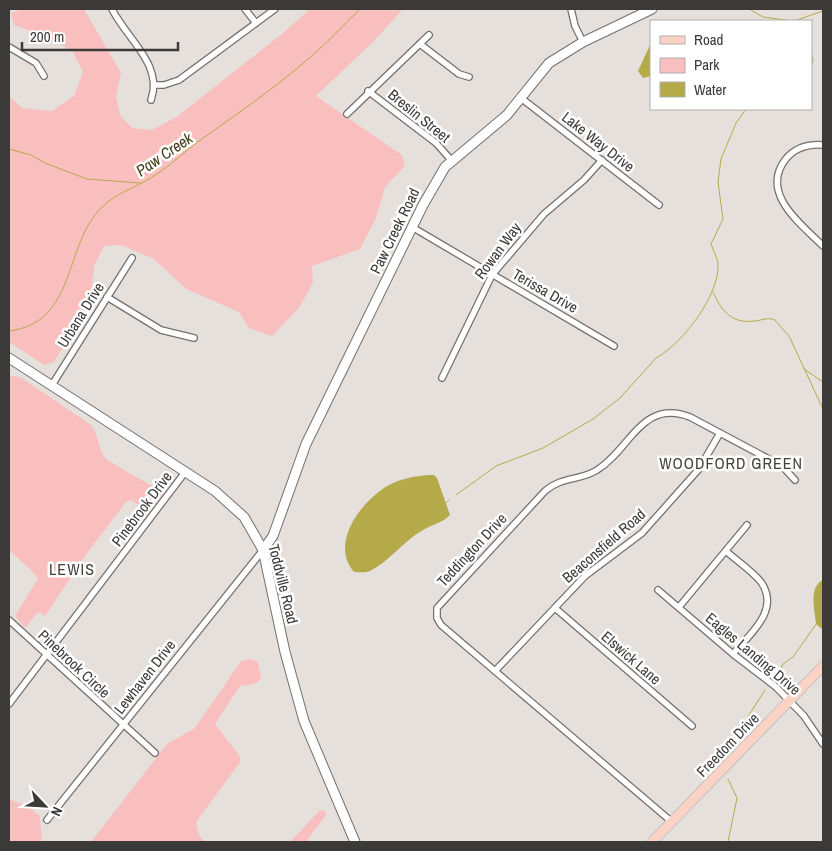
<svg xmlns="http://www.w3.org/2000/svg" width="832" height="851" font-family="'Archivo Narrow',sans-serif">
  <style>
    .green { fill: #f8bfbe }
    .water { fill: #b4aa49 }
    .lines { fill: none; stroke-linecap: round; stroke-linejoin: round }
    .stream { stroke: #b4aa49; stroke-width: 1 }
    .street-casing { stroke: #75706d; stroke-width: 8 }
    .secondary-casing { stroke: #75706d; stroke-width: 11 }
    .primary-casing { stroke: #c1c0c0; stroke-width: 11 }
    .street { stroke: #fff; stroke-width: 5.5 }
    .secondary { stroke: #fff; stroke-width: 9 }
    .primary { stroke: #fbd3c5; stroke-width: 9 }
    .labels { text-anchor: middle; stroke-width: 5; stroke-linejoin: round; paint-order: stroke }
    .street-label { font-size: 15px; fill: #3c3a39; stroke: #fff }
    .water-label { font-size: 16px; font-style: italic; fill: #403c13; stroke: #fff }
    .neighbourhood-label { font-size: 16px; letter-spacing: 1px; fill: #45413d; stroke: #fff }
  </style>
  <rect width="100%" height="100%" fill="#e6e0dc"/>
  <g class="green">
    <path d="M 24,9 L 84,9 L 121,73 L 116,97 L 121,117 L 133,128 L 152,130 L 178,116 L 283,33 L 310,9 L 403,9 L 374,41 L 316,96 L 402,155 L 405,166 L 385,187 L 376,218 L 360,249 L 312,266 L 313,283 L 299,308 L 272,336 L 249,328 L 239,312 L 186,289 L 154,259 L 121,245 L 104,246 L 94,266 L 90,305 L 54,362 L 44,365 L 9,342 L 9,96 L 22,108 L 52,111 L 74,96 L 83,72 L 73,52 L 52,39 L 14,25 L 11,13 Z"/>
    <path d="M 11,376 L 20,377 L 90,424 C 100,435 97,449 107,460 L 164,493 L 149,512 L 131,500 L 126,502 L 87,553 L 45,616 L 38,612 L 25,628 L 15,616 L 38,579 C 31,567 18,560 9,549 L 9,378 Z"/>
    <path d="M 251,659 L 258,662 L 261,679 L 255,684 L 240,686 L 215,724 L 239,755 L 241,761 L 196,822 L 199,835 L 205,842 L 91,842 L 167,744 L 195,728 L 241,661 Z"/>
    <path d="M 9,799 L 27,806 L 40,816 L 42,842 L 9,842 Z"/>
    <path d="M 320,810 L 325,811 L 326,815 L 306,842 L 290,842 Z"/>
  </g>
  <g class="water">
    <path d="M 651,43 L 651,76 L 643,78 L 638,71 Z"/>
    <path d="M 427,475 L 434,475 L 437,478 L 450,515 C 442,523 433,524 423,530 C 403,541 390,561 370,571 C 365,573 360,572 354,572 C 330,544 359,505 384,488 C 397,479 412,477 427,475 Z"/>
    <path d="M 823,580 L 823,628 L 822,629 L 816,624 C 815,610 808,587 823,580 Z"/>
  </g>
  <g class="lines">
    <g class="stream">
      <path d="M 749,9 L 763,17 L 794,21 L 823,11"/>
      <path d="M 811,50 L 813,61 L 811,66"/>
      <path d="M 9,149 L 31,155 L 45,163 L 87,179 L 140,183"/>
      <path d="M 713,292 C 722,312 732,324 755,321 C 763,320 768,317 775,320 L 789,336 L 823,409"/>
      <path d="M 9,331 C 77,323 63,245 102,207 C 117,192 140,186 157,174 C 172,164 185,151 199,141 C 251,104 300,71 344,25 C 349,19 355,15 360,9"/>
      <path d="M 804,369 L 823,382"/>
      <path d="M 456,495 L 496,466 L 543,448 L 593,419 L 620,398 L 656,358 C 683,343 720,295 718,263 C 717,257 713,250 711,244 L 723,219 L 718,182 L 721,159 L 736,123 L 746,109"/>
      <path d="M 445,504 L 449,500"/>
      <path d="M 776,677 L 783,664 L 793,657 L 817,623"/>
      <path d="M 726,754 L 731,743 L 765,690"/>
      <path d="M 728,842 L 737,798 L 728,779"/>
    </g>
    <defs>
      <g id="street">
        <path d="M 112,9 C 126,38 164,65 151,100"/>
        <path d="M 245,9 L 256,23"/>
        <path d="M 571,9 L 575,26 L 583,42"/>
        <path d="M 420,44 L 459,74 L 469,77"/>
        <path d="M 9,47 L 36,63 L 44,76"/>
        <path d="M 155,85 L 164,85 L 179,80 L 275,9"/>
        <path d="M 368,91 L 436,143 L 452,161"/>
        <path d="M 521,98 L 659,205"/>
        <path d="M 347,114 L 429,35"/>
        <path d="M 823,145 C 808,144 795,147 785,160 C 760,194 801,224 823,246"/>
        <path d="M 412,227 L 614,346"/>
        <path d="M 107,297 L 161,330 L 194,338"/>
        <path d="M 442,378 L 492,275 L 544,214 L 584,180 L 602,160"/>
        <path d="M 52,385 L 132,258"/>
        <path d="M 726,551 C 737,561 752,571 761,582 C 781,610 749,635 733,654"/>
        <path d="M 658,590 L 733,654 L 776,687 L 804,716 L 823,744"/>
        <path d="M 679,607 L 747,525"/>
        <path d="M 555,608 L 692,726"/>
        <path d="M 9,620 L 155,753"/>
        <path d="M 495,671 L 585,576 L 642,533 L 699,469 L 720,433"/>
        <path d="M 9,704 L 186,471"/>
        <path d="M 47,820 L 263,550"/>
        <path d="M 672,822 L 441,625 L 437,618 L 437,608 L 545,491 C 562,476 580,481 597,470 C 630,450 642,398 690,417 L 782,466 L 795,480"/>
      </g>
      <g id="secondary">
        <path d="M 9,358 L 215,491 L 244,517 L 263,550 L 285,652 L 304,721 L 355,842"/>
        <path d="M 263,550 L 273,536 L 306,444 L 423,205 L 445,167 L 507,115 L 549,63 L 583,42 L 652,9"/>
      </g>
      <path id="primary" d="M 652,842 L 823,666"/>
    </defs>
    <use href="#street" class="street-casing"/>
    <use href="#secondary" class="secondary-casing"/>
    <use href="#primary" class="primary-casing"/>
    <use href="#street" class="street"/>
    <use href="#secondary" class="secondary"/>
    <use href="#primary" class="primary"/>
  </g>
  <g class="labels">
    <g class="street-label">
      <text transform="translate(419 116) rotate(39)" y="5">Breslin Street</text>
      <text transform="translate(598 142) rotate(38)" y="5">Lake Way Drive</text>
      <text transform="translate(395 231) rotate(-64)" y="5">Paw Creek Road</text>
      <text transform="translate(498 251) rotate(-53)" y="5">Rowan Way</text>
      <text transform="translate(545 291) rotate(30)" y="5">Terissa Drive</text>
      <text transform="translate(81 315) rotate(-58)" y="5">Urbana Drive</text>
      <text transform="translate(142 509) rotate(-53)" y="5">Pinebrook Drive</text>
      <text transform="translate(604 546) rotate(-41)" y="5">Beaconsfield Road</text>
      <text transform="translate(472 550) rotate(-47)" y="5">Teddington Drive</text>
      <text transform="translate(283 584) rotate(76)" y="5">Toddville Road</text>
      <text transform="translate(753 654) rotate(40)" y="5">Eagles Landing Drive</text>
      <text transform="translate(631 658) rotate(41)" y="5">Elswick Lane</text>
      <text transform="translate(74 664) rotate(43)" y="5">Pinebrook Circle</text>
      <text transform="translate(145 677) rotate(-52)" y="5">Lewhaven Drive</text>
      <text transform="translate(728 745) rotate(-46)" y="5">Freedom Drive</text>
    </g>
    <g class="water-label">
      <text transform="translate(164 154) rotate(-34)" y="6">Paw Creek</text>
    </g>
    <g class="neighbourhood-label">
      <text x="731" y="469">WOODFORD GREEN</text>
      <text x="72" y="575">LEWIS</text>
    </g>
  </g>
  <rect width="832" height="851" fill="none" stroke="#3c3a39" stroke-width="20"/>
  <rect x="650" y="20" width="162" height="90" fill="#ffffff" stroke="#b1b0b0"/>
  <rect x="660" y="36" width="25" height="8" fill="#fbd3c5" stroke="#b1b0b0"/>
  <text x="694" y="45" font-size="15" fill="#3c3a39">Road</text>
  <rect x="660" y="58" width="25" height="15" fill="#f8bfbe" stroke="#b1b0b0"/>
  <text x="694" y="70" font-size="15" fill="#3c3a39">Park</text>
  <rect x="660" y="82" width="25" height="15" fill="#b4aa49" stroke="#b1b0b0"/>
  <text x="694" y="95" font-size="15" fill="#3c3a39">Water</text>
  <g transform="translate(45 806) rotate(115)" stroke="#ffffff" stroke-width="4" paint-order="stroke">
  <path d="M0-4L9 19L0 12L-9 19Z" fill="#3c3a39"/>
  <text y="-8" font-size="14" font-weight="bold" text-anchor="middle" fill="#3c3a39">N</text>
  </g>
  <path d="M22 42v8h156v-8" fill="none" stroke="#3c3a39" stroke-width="2.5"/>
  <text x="30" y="42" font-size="15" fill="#3c3a39" stroke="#ffffff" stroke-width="4" paint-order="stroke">200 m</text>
</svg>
